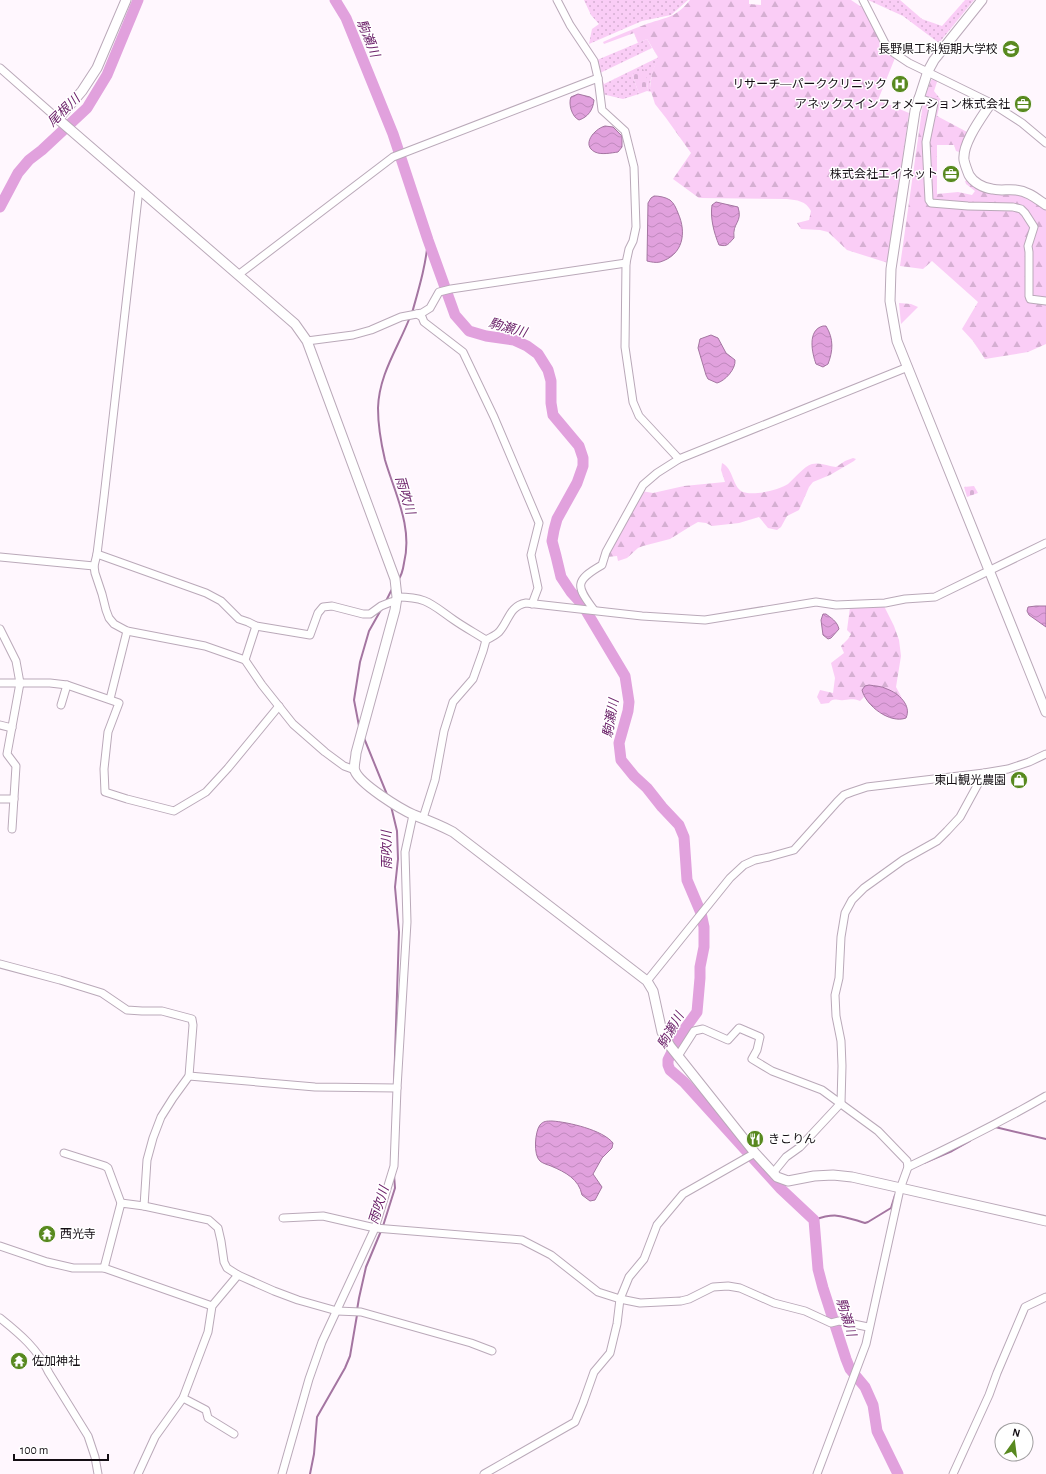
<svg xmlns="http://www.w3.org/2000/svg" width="1046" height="1474" font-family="'Alegreya Sans','Noto Sans JP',sans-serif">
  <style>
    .green { fill: url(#green-dots) }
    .forest { fill: url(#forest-firs) }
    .cemetery { fill: url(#cemetery-stones) }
    .water { fill: url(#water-waves); stroke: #a475a1 }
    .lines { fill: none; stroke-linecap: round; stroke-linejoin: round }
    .stream { stroke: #a475a1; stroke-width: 2 }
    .river { stroke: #e1a1dd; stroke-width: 11 }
    .minor-casing { stroke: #baa9b9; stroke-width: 9 }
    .tertiary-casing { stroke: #baa9b9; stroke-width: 11 }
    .minor { stroke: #fff; stroke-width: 7 }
    .tertiary { stroke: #fff; stroke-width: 9 }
    .labels { text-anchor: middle; stroke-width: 3; stroke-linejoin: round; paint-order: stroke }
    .poi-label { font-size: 12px; fill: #140e14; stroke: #fff; text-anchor: end }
    .water-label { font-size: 13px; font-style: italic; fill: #6c226a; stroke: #fff }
  </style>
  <defs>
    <pattern id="green-dots" width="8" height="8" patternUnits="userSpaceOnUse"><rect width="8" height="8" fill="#facdf6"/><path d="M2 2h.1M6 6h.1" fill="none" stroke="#d5afd2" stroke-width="1.8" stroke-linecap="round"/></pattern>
    <pattern id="forest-firs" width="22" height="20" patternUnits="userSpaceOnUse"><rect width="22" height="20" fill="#facdf6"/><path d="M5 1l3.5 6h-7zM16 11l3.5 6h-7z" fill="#d5afd2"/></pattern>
    <pattern id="cemetery-stones" width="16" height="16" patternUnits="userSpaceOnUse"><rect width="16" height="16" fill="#facdf6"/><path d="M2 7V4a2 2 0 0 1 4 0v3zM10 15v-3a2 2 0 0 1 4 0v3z" fill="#d5afd2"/></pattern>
    <pattern id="water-waves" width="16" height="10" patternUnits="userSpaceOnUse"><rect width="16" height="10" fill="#e1a1dd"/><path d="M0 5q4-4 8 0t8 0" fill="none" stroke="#c089bd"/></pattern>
  </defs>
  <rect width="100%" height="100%" fill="#fff7fe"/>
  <g class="green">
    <path d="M 584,0 L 688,0 L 671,15 L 642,21 L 589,44 L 592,29 L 599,24 L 591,15 Z"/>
    <path d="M 868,0 L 900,0 L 922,19 L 942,26 L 965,0 L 974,0 L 939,43 L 903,16 Z"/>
    <path d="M 647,39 L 652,48 L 600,73 L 604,84 L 659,57 C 654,67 648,81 651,92 L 647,91 L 648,81 L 632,74 L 639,94 L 623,99 L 602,94 L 597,60 Z"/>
  </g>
  <g class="forest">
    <path d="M 690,0 L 749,0 L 749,4 L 761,5 L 761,0 L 851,0 L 863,8 L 883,48 L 895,58 L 878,100 L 909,113 L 888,263 L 847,250 L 828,232 L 820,230 L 801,229 L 797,223 L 809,220 L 811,211 C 806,201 797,200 787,199 L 699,198 L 673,179 L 691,153 L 666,118 L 655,104 L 650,88 L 652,73 L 658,57 L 647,39 L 638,43 L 634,33 L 604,44 L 603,42 C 616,36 630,30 644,25 C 665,17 675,19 690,0 Z"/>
    <path d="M 935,78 L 938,79 L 934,91 L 941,100 L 937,116 L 969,133 L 962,153 L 956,151 L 954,145 L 937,145 L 937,194 L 958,192 L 972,195 L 975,191 L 966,184 L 965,181 L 968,180 L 1026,195 L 1046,209 L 1046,344 L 1028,352 L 985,359 L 973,341 L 962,329 L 978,302 L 932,261 L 923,269 L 900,266 L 923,103 L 931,80 Z"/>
    <path d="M 899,303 L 911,304 L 918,307 L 901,324 Z"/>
    <path d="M 853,458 L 856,459 L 854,461 L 830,475 L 813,482 L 809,487 L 799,510 L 787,516 L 781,527 L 777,530 L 768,528 L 759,517 L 739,523 L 712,526 L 706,523 L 698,522 L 691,526 L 670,539 L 643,546 L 638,548 L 627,558 L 618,561 L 617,556 L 607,557 L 641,491 L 653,493 L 684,486 L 725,482 L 721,470 L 722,463 C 734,469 732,487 743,492 C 754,496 779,490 788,484 C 794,479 804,466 812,464 C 820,462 828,466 836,467 L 845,461 Z"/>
    <path d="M 884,606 L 894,626 L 899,640 L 901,656 L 896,687 L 903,700 L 895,694 L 862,690 L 864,697 L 860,701 C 851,698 851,700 844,700 C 837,701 833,697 829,703 L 821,704 L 817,697 L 820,690 L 833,693 L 835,678 L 831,663 L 844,653 L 841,646 L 848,639 L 851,634 L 847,630 L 850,607 Z"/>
  </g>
  <g class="cemetery">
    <path d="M 643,69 L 648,81 L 647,91 L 639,94 L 632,74 Z"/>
    <path d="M 974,486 L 978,493 L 967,497 L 964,487 Z"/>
  </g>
  <g class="water">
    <path d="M 578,94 L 590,97 L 594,100 C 593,110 588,117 579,120 C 572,117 568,104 571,97 Z"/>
    <path d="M 605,126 L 613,127 L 622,136 L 622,147 L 618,152 C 611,153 601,155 595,152 C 581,145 594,129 605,126 Z"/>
    <path d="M 654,196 C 659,196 665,197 670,200 C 674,203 676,208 678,213 C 687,233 683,255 660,262 C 656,263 651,262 647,261 L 648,203 L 651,198 Z"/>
    <path d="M 716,202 L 738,207 C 743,223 732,222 734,238 C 728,244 728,247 719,245 C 714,233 710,218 712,205 Z"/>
    <path d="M 823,326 L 826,326 C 834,339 833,351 828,364 L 823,367 L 816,364 C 812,353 807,330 823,326 Z"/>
    <path d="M 711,335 L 718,338 L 726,353 L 735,360 C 736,369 725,381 717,383 L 708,379 L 706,375 L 698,348 L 700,339 Z"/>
    <path d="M 1036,606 L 1046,606 L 1046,627 L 1029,615 L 1027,611 L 1028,607 Z"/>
    <path d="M 823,614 L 826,614 C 831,618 837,621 839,629 L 831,638 L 828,639 L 823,635 L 821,620 Z"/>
    <path d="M 869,685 C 874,686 882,686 887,689 C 898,693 912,705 906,718 C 890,724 866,706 862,690 L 865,686 Z"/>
    <path d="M 552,1121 C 568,1122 603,1130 613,1143 L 612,1148 L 602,1158 L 593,1174 L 602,1187 L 595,1200 L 590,1201 L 582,1195 C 579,1179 565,1172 551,1166 C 548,1165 542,1163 540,1161 C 533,1155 535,1131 540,1125 C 543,1121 547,1121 552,1121 Z"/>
  </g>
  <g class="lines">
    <g class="stream">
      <path d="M 412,313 C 419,288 426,265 428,240"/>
      <path d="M 398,580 C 402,575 403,570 404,563 C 413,527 395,494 385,460 C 381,443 378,425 378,408 C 379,374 398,348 410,317"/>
      <path d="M 385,603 L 393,587"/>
      <path d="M 359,726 L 354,700 L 360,662 L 369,631 L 382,608"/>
      <path d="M 364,738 L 388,797"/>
      <path d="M 391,806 L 397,831 L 398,859 L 395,887 L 399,932 L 394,1087"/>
      <path d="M 995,1127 L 1046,1139"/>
      <path d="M 924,1163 L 952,1151 L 970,1141"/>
      <path d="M 814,1220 C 836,1212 842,1216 865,1223 L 868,1222 L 891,1208 L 895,1195"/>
      <path d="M 383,1226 L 395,1188 L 394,1175"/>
      <path d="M 357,1310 L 359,1298 L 366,1267 L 381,1231"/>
      <path d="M 310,1474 L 314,1454 L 317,1417 L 345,1368 L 350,1356 L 357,1315"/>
    </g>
    <g class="river">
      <path d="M 335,0 L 346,18 L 393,134 L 428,240 L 455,315 L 469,331 L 486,336 L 514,340 L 527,346 L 538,354 L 548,370 L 551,381 L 551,403 L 553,415 L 579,446 L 583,458 L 583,466 L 577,483 L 557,519 L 554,530 L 552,541 L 556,556 L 561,577 L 571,592 L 582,604 L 625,676 L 629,702 L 628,711 L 619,743 L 621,760 L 634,776 L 647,788 L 662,807 L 679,825 L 684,837 L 687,880 L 701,913 L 704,927 L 704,947 L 700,967 L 700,978 L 697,1012 L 681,1034 L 668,1060 L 668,1065 L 670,1070 L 684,1082 L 781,1189 L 814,1220 L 818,1269 L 823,1288 L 846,1359 L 850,1369 L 865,1387 L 873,1405 L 877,1431 L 898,1474"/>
      <path d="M 0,207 L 18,173 L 29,160 L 42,150 L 87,108 L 107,75 L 138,0"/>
    </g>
    <defs>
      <g id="minor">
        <path d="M 557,0 L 570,25 L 594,61 L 598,78 L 602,110 L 625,131 L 634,167 L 636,227 L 633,241 L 629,249 L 626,263 L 625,347 L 633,402 L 639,416 L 679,459"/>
        <path d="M 863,0 L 886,45 L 894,53 L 909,63 L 991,103 L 1022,123 L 1046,143"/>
        <path d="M 0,68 L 58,119"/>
        <path d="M 918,98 L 934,103 L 926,142 L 929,200 L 931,203 L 968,206 L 1013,207 L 1021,209 L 1025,213 L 1034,227 L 1028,246 L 1029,252 L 1029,296 L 1030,299 L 1046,301"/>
        <path d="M 139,189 L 104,497 L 97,554 L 94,566 L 95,573 L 102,594 L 106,610 L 109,618 L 114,624 L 127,631 L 205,646 L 245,660 L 262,685 L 293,724 L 325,752 L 344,766 L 355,770"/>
        <path d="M 238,275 L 393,157 L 598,78"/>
        <path d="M 417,314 L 422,317 L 424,322 L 463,352 L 494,417 L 539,523 L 531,555 L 538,588 L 532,604"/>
        <path d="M 307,341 L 353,335 L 371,330 L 401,317 L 422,313 L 430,308 L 439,292 L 451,289 L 626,263"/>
        <path d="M 97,554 L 206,593 L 221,601 L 239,619 L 248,622 L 256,626 L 310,635 L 318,613 L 323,607 L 332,606 L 363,614 L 370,614 L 381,606 L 391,602 L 397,601"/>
        <path d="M 0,557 L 94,566"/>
        <path d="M 397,597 C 427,597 431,604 454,620 C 464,627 475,633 486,640"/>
        <path d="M 594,610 C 576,586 574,581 602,565 L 606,552 L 643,485 L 657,473 L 679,459 L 908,367"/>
        <path d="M 0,629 L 16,661 L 20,683 L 7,754 L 16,766 L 12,829"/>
        <path d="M 245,660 L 256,626"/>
        <path d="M 0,683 L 50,683 L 67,685 L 119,703 L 108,732 L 104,769 L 105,792 L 127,799 L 174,811 L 206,792 L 228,768 L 279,706"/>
        <path d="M 110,699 L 127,631"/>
        <path d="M 61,705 L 67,685"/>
        <path d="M 0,725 L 12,728"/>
        <path d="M 0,799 L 14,799"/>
        <path d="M 423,818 L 435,780 L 444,731 L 453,702 L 473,679 L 483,651 L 486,640 C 490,638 496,635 499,632 C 509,621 509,606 526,603 L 642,616 L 705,620 L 816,602 L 836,605 L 885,603 L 905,599 L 935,597 L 1046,543"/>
        <path d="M 0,964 L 60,980 L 102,993 L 127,1010 L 142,1011 L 162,1011 L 192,1019 L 193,1025 L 189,1076 L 173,1098 L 161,1117 L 153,1138 L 147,1160 L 144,1206"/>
        <path d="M 647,981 L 730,878 L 744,865 L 755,860 L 769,857 L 794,850 L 837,802 L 844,795 L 852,792 L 867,787 L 984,773 L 1008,769 L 1029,762 L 1046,754"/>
        <path d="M 678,1056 L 694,1031 L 703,1029 L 728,1040 L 739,1028 L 760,1037 L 757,1050 L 752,1059 L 772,1071 L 822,1090 L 878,1131 L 907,1161 L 908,1167 L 900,1189 L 866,1344 L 817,1474"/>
        <path d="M 189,1076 L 315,1087 L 397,1088"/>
        <path d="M 64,1153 L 105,1166 L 108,1168 L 121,1203"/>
        <path d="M 908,1167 C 955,1145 1001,1122 1046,1096"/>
        <path d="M 773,1173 L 786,1157 L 800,1147 L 841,1103 L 842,1066 L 841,1041 L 836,1016 L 835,995 L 839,978 L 841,937 L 845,913 L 852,900 L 864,888 L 903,860 L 937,841 L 947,831 L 960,817 L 984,773"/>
        <path d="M 283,1218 L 323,1216 L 375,1228 L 522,1240 L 551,1255 L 598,1292 L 620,1299 L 640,1303 L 681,1301 L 689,1299 L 713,1287 L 728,1286 L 740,1288 L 774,1303 L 805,1311 L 831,1323 L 839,1321 L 868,1327"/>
        <path d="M 0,1246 L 47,1262 L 73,1268 L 104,1268 L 212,1306"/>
        <path d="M 104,1268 L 121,1203 L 144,1206 L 209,1220 L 218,1228 L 221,1241 L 224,1262 L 227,1268 L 238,1275 L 274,1291 L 298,1300 L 337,1311 L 361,1312 L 471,1343 L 492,1351"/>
        <path d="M 0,1318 C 20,1334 38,1349 49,1373 L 88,1436 L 95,1457 L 98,1474"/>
        <path d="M 183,1398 L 206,1410 L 208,1418 L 234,1434"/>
        <path d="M 138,1474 L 155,1437 L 183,1398 L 208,1332 L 212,1306 L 238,1275"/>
        <path d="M 282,1474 L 309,1379 L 322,1342 L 375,1228 L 394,1166 L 397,1088 L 407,922 L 405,852 L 413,815"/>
        <path d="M 484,1474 L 575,1422 L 583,1403 L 594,1372 L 610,1353 L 617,1324 L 620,1299 L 629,1277 L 644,1259 L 657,1225 L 683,1194 L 755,1153"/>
        <path d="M 953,1474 L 989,1395 L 997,1373 L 1025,1307 L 1046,1297"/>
      </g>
      <g id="tertiary">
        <path d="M 126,0 L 97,68 L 82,91 L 58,119 L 295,324 L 307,341 L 395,579 L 397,597 L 395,610 L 356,753 C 356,758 353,767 355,771 C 360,784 400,809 414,815 C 427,820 440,825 453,832 L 647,981 L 653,991 L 662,1032 L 670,1046 L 755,1153 L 777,1177 L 788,1181 L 814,1176 L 833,1175 L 852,1177 L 1046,1221"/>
        <path d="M 982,0 L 934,60 L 928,71 L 915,111 L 891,269 L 890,301 L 897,341 L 1046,712"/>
        <path d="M 991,103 C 982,117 962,143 964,160 C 965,165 967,170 969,175 C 973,182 983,188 992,189 C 1000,191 1008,189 1016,190 C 1028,191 1037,199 1046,205"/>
      </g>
    </defs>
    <use href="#minor" class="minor-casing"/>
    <use href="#tertiary" class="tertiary-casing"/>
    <use href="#minor" class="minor"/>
    <use href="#tertiary" class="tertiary"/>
  </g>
  <defs>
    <symbol id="school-disc" viewBox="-11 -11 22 22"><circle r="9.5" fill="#58891f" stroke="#fff"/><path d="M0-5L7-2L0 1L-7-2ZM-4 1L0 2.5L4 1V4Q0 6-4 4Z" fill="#fff"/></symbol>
    <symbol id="hospital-disc" viewBox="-11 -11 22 22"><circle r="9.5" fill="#58891f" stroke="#fff"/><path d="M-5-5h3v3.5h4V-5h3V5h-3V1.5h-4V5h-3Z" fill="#fff"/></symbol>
    <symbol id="office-disc" viewBox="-11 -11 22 22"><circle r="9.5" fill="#58891f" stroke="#fff"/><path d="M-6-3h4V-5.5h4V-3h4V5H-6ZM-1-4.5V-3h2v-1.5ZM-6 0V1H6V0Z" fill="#fff"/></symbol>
    <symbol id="shop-disc" viewBox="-11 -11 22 22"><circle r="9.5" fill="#58891f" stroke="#fff"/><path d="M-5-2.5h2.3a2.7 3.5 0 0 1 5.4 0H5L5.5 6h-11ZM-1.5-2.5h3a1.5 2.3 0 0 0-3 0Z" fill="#fff"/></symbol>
    <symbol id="restaurant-disc" viewBox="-11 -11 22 22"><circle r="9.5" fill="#58891f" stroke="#fff"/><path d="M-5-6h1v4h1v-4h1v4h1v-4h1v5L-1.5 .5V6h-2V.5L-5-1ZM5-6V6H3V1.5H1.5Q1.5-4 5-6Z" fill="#fff"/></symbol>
    <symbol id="temple-disc" viewBox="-11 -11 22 22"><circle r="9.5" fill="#58891f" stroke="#fff"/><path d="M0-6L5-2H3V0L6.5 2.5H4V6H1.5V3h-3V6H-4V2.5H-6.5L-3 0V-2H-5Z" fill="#fff"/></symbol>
  </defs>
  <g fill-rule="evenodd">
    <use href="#school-disc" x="1001" y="39" width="20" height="20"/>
    <use href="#hospital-disc" x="890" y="74" width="20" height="20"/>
    <use href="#office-disc" x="1013" y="94" width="20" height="20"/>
    <use href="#office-disc" x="941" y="164" width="20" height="20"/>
    <use href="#shop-disc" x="1009" y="770" width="20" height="20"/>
    <use href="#restaurant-disc" x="745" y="1129" width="20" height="20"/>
    <use href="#temple-disc" x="37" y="1224" width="20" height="20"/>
    <use href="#temple-disc" x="9" y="1351" width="20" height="20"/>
  </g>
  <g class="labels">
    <g class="poi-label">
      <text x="998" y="53">長野県工科短期大学校</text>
      <text x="887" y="88">リサーチ―パーククリニック</text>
      <text x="1010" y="108">アネックスインフォメーション株式会社</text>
      <text x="938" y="178">株式会社エイネット</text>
      <text x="1006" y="784">東山観光農園</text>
      <text x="768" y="1143" text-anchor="start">きこりん</text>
      <text x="60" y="1238" text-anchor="start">西光寺</text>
      <text x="32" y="1365" text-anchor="start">佐加神社</text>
    </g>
    <g class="water-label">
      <text transform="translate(369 38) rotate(68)" y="5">駒瀬川</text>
      <text transform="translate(63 110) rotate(-44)" y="5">尾根川</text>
      <text transform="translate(508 327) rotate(16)" y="5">駒瀬川</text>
      <text transform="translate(406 495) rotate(73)" y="5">雨吹川</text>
      <text transform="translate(610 718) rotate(-80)" y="5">駒瀬川</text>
      <text transform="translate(386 850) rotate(-91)" y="5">雨吹川</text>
      <text transform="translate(670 1030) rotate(-60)" y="5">駒瀬川</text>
      <text transform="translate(378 1205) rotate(-73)" y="5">雨吹川</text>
      <text transform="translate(847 1317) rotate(73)" y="5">駒瀬川</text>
    </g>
  </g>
  <g transform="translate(1014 1442) rotate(14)"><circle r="19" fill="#ffffff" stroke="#a19fa1"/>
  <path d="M0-3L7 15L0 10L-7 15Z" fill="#58891f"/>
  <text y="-6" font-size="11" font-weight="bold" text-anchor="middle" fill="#140e14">N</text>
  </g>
  <path d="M14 1454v6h94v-6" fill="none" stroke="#140e14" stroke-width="2"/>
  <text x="20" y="1454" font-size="12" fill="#140e14" stroke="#ffffff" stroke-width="3" paint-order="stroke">100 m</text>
</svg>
